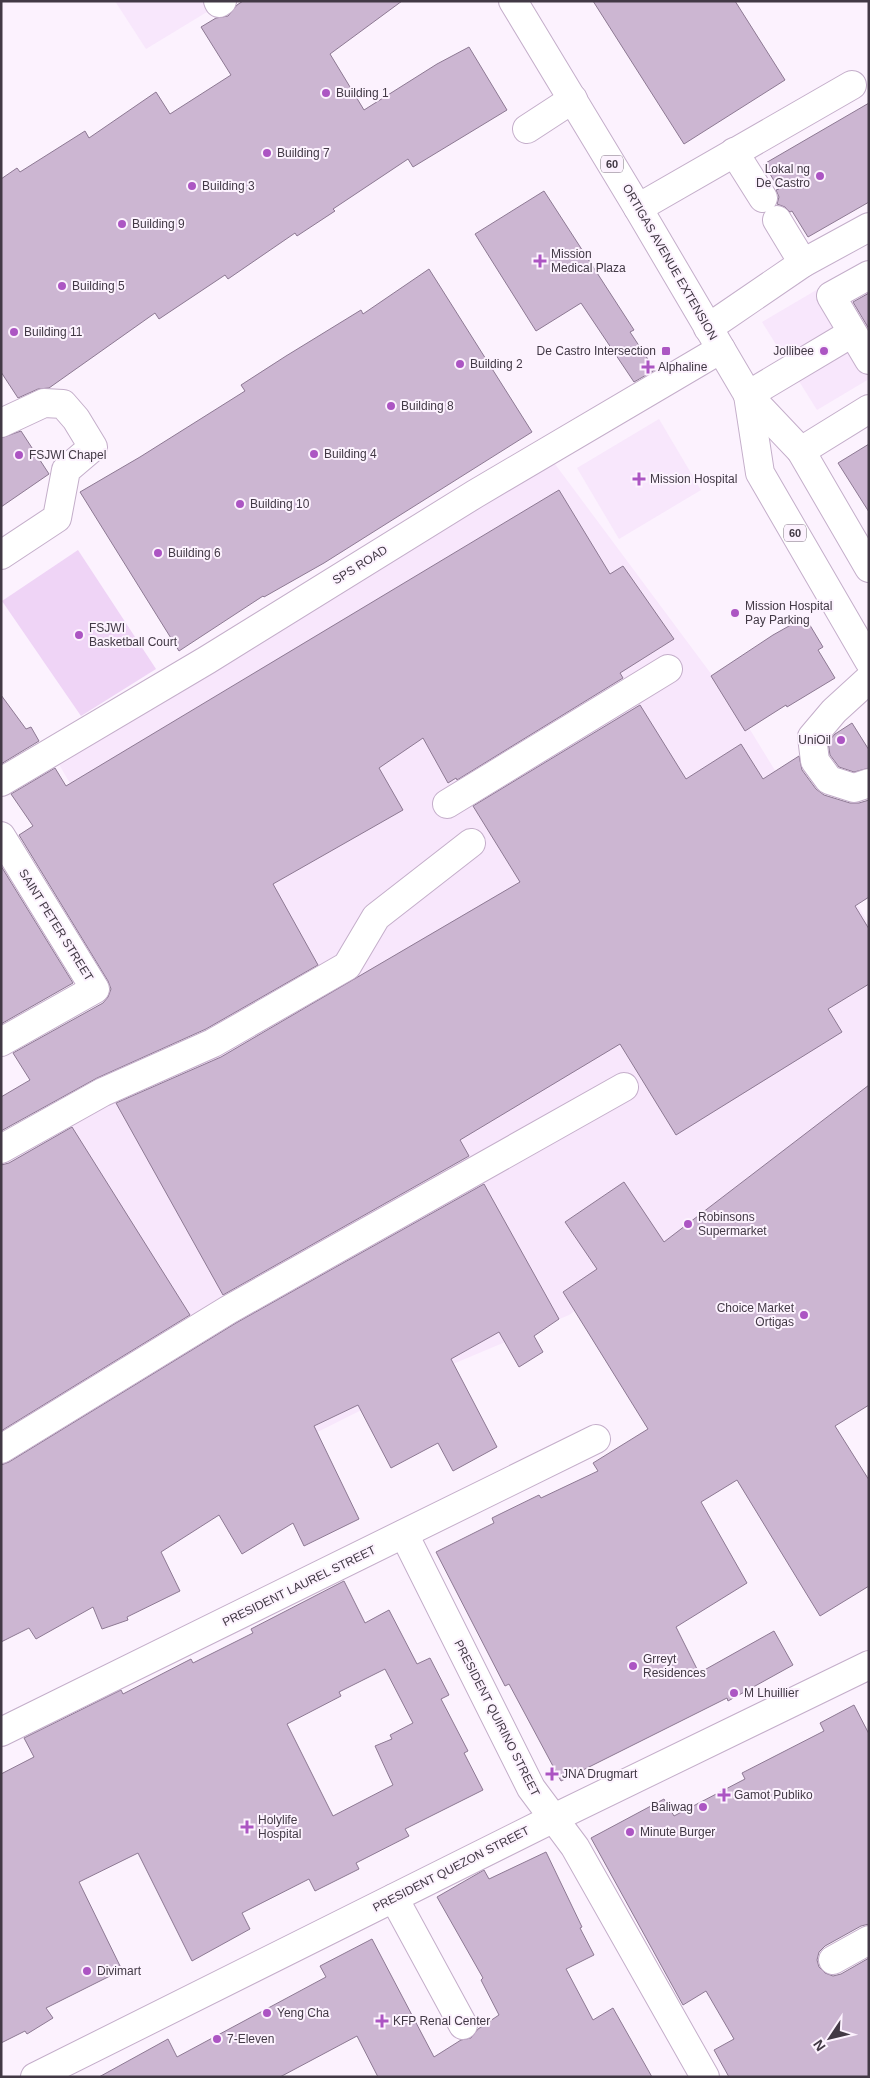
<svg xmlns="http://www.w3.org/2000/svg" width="870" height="2078" font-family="Helvetica,sans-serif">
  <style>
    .built { fill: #f8e7fc }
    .green { fill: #efd4f6 }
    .building { fill: #ccb6d2; stroke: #8d7993; fill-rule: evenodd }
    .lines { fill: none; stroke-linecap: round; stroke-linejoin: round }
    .minor-casing { stroke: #c4aeca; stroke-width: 30 }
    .major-casing { stroke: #c4aeca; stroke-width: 30 }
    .minor { stroke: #fff; stroke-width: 28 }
    .major { stroke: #fff; stroke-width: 28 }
    .poi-dot { fill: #ac55c3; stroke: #fcf2fe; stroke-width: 2 }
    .labels { text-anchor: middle; stroke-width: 4; stroke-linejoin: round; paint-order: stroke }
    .shield { fill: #fcf2fe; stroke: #7a707c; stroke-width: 1 }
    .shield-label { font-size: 11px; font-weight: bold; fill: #423945 }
    .poi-label { font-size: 12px; fill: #423945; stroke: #fcf2fe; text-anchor: start }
    .street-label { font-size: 12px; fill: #423945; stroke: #fcf2fe }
  </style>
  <rect width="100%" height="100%" fill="#fcf2fe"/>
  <g class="built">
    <path d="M 115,1 L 225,1 L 146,49 Z"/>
    <path d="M 869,259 L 869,379 L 817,410 L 762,322 Z"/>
    <path d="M 659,419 L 701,490 L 619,539 L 577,468 Z"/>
    <path d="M 552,460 L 738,710 L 869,924 L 869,1085 L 629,1273 L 569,1315 L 453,1364 L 1,1591 L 1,1147 L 212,1032 L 56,759 Z"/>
  </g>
  <path class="green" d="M 78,550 L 156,669 L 81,716 L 2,601 Z"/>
  <g class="building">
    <path d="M 243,1 L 402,1 L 330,54 L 364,110 L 437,64 L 469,47 L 507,110 L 413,167 L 408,159 L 333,209 L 335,211 L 297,236 L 295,233 L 228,279 L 225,275 L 159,319 L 155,313 L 49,388 L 38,389 L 18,398 L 1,372 L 1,179 L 17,168 L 20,172 L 85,131 L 89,138 L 156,92 L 170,114 L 231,75 L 201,27 L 216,18 L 228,16 L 237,5 Z"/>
    <path d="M 593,1 L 735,1 L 785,80 L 684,144 Z"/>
    <path d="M 869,103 L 869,202 L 808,237 L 792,211 L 790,212 L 785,207 L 777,204 L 779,197 L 776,190 L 779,189 L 764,164 Z"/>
    <path d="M 544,191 L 634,330 L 630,332 L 655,370 L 634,382 L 581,303 L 536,331 L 475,234 Z"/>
    <path d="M 429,269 L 532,432 L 324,563 L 264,597 L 263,596 L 179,651 L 80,492 L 140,457 L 245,391 L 241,385 L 286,356 L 361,310 L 363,314 Z"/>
    <path d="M 869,293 L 869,329 L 853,302 Z"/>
    <path d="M 21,431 L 49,474 L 1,507 L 1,438 Z"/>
    <path d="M 869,444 L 869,512 L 838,463 Z"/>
    <path d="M 559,490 L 610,574 L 623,566 L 674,639 L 620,673 L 623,678 L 457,780 L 456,778 L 448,783 L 423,738 L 379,768 L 403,810 L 273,884 L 318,965 L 206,1029 L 97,1078 L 1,1131 L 1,1097 L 30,1080 L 13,1053 L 103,1003 L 108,997 L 111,989 L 108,981 L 19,835 L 33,826 L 11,794 L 55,768 L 66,786 Z"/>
    <path d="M 805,617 L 823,647 L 818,650 L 835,678 L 787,707 L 786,705 L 745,731 L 711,676 L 773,635 Z"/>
    <path d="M 1,695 L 26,729 L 31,727 L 39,741 L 1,764 Z"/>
    <path d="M 640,705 L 686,779 L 741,744 L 763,779 L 799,756 L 802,770 L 816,789 L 824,795 L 850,803 L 859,803 L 869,800 L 869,897 L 855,906 L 869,929 L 869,984 L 828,1009 L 842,1032 L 676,1135 L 620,1044 L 460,1140 L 469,1156 L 223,1295 L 116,1103 L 221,1057 L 520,882 L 473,806 Z"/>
    <path d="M 852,723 L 869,750 L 869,768 L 854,772 L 839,767 L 830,755 L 828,742 L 835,734 Z"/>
    <path d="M 1,866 L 73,983 L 1,1024 Z"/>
    <path d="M 869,1085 L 869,1405 L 835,1426 L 869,1480 L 869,1586 L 820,1616 L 737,1480 L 701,1502 L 747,1583 L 676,1627 L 699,1673 L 774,1631 L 793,1665 L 728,1701 L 727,1698 L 561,1781 L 509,1684 L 505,1686 L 436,1552 L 494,1523 L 492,1518 L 539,1495 L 541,1498 L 598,1471 L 593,1463 L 648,1429 L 563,1292 L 597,1269 L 565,1222 L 624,1182 L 664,1242 Z"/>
    <path d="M 72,1127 L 190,1315 L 1,1431 L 1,1165 L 9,1163 Z"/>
    <path d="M 484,1184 L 559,1319 L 534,1336 L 543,1352 L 519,1367 L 499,1332 L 451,1359 L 497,1447 L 453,1471 L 438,1443 L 391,1468 L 358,1405 L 314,1426 L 359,1519 L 304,1546 L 293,1523 L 242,1554 L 219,1515 L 161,1552 L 180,1591 L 127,1617 L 128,1620 L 102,1629 L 93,1607 L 36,1639 L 29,1628 L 1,1642 L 1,1465 L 9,1462 L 236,1323 Z"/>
    <path d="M 344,1581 L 365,1623 L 389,1610 L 417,1664 L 430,1658 L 449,1695 L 441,1699 L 468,1751 L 464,1753 L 483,1790 L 405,1829 L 409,1836 L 356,1863 L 359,1869 L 315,1891 L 309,1879 L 242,1913 L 250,1929 L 192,1961 L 138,1853 L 79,1882 L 122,1970 L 46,2008 L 53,2018 L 27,2034 L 25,2031 L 1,2043 L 1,1774 L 34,1757 L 24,1738 L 121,1690 L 123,1694 L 191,1659 L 193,1663 L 253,1633 L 251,1629 ZM 385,1669 L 413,1723 L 390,1735 L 392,1739 L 375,1746 L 393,1785 L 333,1816 L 287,1724 L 341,1696 L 339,1692 Z"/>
    <path d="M 854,1705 L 869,1734 L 869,1924 L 861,1926 L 825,1946 L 819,1952 L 817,1960 L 819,1967 L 825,1973 L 833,1976 L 841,1974 L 869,1958 L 869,2077 L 729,2077 L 714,2050 L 734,2039 L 706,1991 L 683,2005 L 591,1838 L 664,1799 L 674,1816 L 745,1779 L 742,1773 L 824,1731 L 820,1723 Z"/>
    <path d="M 546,1852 L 582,1927 L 580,1928 L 594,1955 L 566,1969 L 593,2020 L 613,2008 L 652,2077 L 378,2077 L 357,2036 L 280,2077 L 99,2077 L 168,2039 L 177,2057 L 326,1977 L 320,1966 L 372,1939 L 434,2057 L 461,2040 L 471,2038 L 478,2029 L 499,2015 L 481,1980 L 483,1978 L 437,1897 L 484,1870 L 489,1879 Z"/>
  </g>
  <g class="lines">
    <defs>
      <g id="minor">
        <path d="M 218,1 L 219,3 L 222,1"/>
        <path d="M 527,129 L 573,99"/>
        <path d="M 734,152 L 763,198"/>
        <path d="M 638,208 L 852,85"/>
        <path d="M 777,220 L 803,263"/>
        <path d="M 869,275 L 831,296 L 869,360"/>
        <path d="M 708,328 L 803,263 L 869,227"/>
        <path d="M 748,395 L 852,333"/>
        <path d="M 1,423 L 44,403 L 63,404 L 76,419 L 93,447 L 66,470 L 57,518 L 1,555"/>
        <path d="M 801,451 L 869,409"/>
        <path d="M 869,679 L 834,711 L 812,737 L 815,761 L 829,780 L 854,788 L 869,783"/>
        <path d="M 1,782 L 207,660 L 475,494 L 721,349"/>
        <path d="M 447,804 L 668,669"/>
        <path d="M 1,836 L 95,989 L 1,1042"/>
        <path d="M 1,1149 L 103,1092 L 213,1043 L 347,966 L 376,917 L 471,843"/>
        <path d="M 1,1449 L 228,1310 L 624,1087"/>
        <path d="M 404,1534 L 531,1788 L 575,1847 L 705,2077"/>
        <path d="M 1,1732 L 596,1439"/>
        <path d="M 394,1898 L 463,2025"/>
        <path d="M 833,1960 L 869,1940"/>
        <path d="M 35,2077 L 552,1819 L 869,1665"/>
      </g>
      <g id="major">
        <path d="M 513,1 L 638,208 L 748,395 L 801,451 L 869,568"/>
        <path d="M 748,395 L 760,473 L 869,661"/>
      </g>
    </defs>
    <use href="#minor" class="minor-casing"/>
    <use href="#major" class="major-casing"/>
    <use href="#minor" class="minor"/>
    <use href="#major" class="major"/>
  </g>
  <g class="poi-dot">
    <circle cx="326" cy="93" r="5"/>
    <circle cx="267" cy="153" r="5"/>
    <circle cx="820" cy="176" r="5"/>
    <circle cx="192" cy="186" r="5"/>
    <circle cx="122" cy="224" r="5"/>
    <path d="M537.5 253.5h5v5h5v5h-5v5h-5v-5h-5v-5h5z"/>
    <circle cx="62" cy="286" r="5"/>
    <circle cx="14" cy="332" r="5"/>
    <rect x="661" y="346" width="10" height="10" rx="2.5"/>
    <circle cx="824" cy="351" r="5"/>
    <circle cx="460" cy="364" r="5"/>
    <path d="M645.5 359.5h5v5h5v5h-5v5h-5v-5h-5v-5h5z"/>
    <circle cx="391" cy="406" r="5"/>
    <circle cx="314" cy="454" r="5"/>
    <circle cx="19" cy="455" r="5"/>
    <path d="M636.5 471.5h5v5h5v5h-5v5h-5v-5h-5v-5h5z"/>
    <circle cx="240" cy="504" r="5"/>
    <circle cx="158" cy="553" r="5"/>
    <circle cx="735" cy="613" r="5"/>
    <circle cx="79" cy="635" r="5"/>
    <circle cx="841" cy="740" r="5"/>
    <circle cx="688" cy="1224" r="5"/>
    <circle cx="804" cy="1315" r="5"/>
    <circle cx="633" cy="1666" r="5"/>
    <circle cx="734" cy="1693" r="5"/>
    <path d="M549.5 1766.5h5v5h5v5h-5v5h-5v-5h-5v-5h5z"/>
    <path d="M721.5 1787.5h5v5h5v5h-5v5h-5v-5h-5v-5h5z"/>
    <circle cx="703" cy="1807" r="5"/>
    <path d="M244.5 1819.5h5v5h5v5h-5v5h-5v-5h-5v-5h5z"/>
    <circle cx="630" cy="1832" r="5"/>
    <circle cx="87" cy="1971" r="5"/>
    <circle cx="267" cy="2013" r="5"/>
    <path d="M379.5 2013.5h5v5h5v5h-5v5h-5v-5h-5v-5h5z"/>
    <circle cx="217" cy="2039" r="5"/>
  </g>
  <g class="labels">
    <g class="shield">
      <rect x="601" y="155.5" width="22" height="17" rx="4"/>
      <rect x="784" y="524.5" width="22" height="17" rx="4"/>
    </g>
    <g class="shield-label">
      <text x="612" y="168">60</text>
      <text x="795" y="537">60</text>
    </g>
    <g class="poi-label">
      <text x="336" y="97">Building 1</text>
      <text x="277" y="157">Building 7</text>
      <text x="810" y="173" text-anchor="end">Lokal ng<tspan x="810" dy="14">De Castro</tspan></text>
      <text x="202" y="190">Building 3</text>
      <text x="132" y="228">Building 9</text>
      <text x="551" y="258">Mission<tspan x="551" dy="14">Medical Plaza</tspan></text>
      <text x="72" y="290">Building 5</text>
      <text x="24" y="336">Building 11</text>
      <text x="656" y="355" text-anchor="end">De Castro Intersection</text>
      <text x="814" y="355" text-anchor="end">Jollibee</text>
      <text x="470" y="368">Building 2</text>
      <text x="658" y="371">Alphaline</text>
      <text x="401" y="410">Building 8</text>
      <text x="324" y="458">Building 4</text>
      <text x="29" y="459">FSJWI Chapel</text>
      <text x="650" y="483">Mission Hospital</text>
      <text x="250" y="508">Building 10</text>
      <text x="168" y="557">Building 6</text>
      <text x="745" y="610">Mission Hospital<tspan x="745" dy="14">Pay Parking</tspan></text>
      <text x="89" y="632">FSJWI<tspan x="89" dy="14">Basketball Court</tspan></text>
      <text x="831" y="744" text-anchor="end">UniOil</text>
      <text x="698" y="1221">Robinsons<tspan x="698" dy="14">Supermarket</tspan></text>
      <text x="794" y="1312" text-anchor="end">Choice Market<tspan x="794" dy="14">Ortigas</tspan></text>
      <text x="643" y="1663">Grreyt<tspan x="643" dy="14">Residences</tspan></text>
      <text x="744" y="1697">M Lhuillier</text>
      <text x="562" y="1778">JNA Drugmart</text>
      <text x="734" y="1799">Gamot Publiko</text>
      <text x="693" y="1811" text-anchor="end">Baliwag</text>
      <text x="258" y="1824">Holylife<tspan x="258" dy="14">Hospital</tspan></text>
      <text x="640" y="1836">Minute Burger</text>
      <text x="97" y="1975">Divimart</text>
      <text x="277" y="2017">Yeng Cha</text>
      <text x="393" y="2025">KFP Renal Center</text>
      <text x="227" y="2043">7-Eleven</text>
    </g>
    <g class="street-label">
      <text transform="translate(670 262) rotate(60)" y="4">ORTIGAS AVENUE EXTENSION</text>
      <text transform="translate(360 565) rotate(-32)" y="4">SPS ROAD</text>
      <text transform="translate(56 925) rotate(58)" y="4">SAINT PETER STREET</text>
      <text transform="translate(299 1586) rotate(-26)" y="4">PRESIDENT LAUREL STREET</text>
      <text transform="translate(497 1718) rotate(63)" y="4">PRESIDENT QUIRINO STREET</text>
      <text transform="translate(451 1869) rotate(-27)" y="4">PRESIDENT QUEZON STREET</text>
    </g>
  </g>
  <rect width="870" height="2078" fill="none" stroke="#423945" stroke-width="5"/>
  <g transform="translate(830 2038) rotate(235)" stroke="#fcf2fe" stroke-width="4" paint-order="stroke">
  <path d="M0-4L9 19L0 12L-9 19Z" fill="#423945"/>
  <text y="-8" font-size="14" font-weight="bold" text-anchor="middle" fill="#423945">N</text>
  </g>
</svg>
